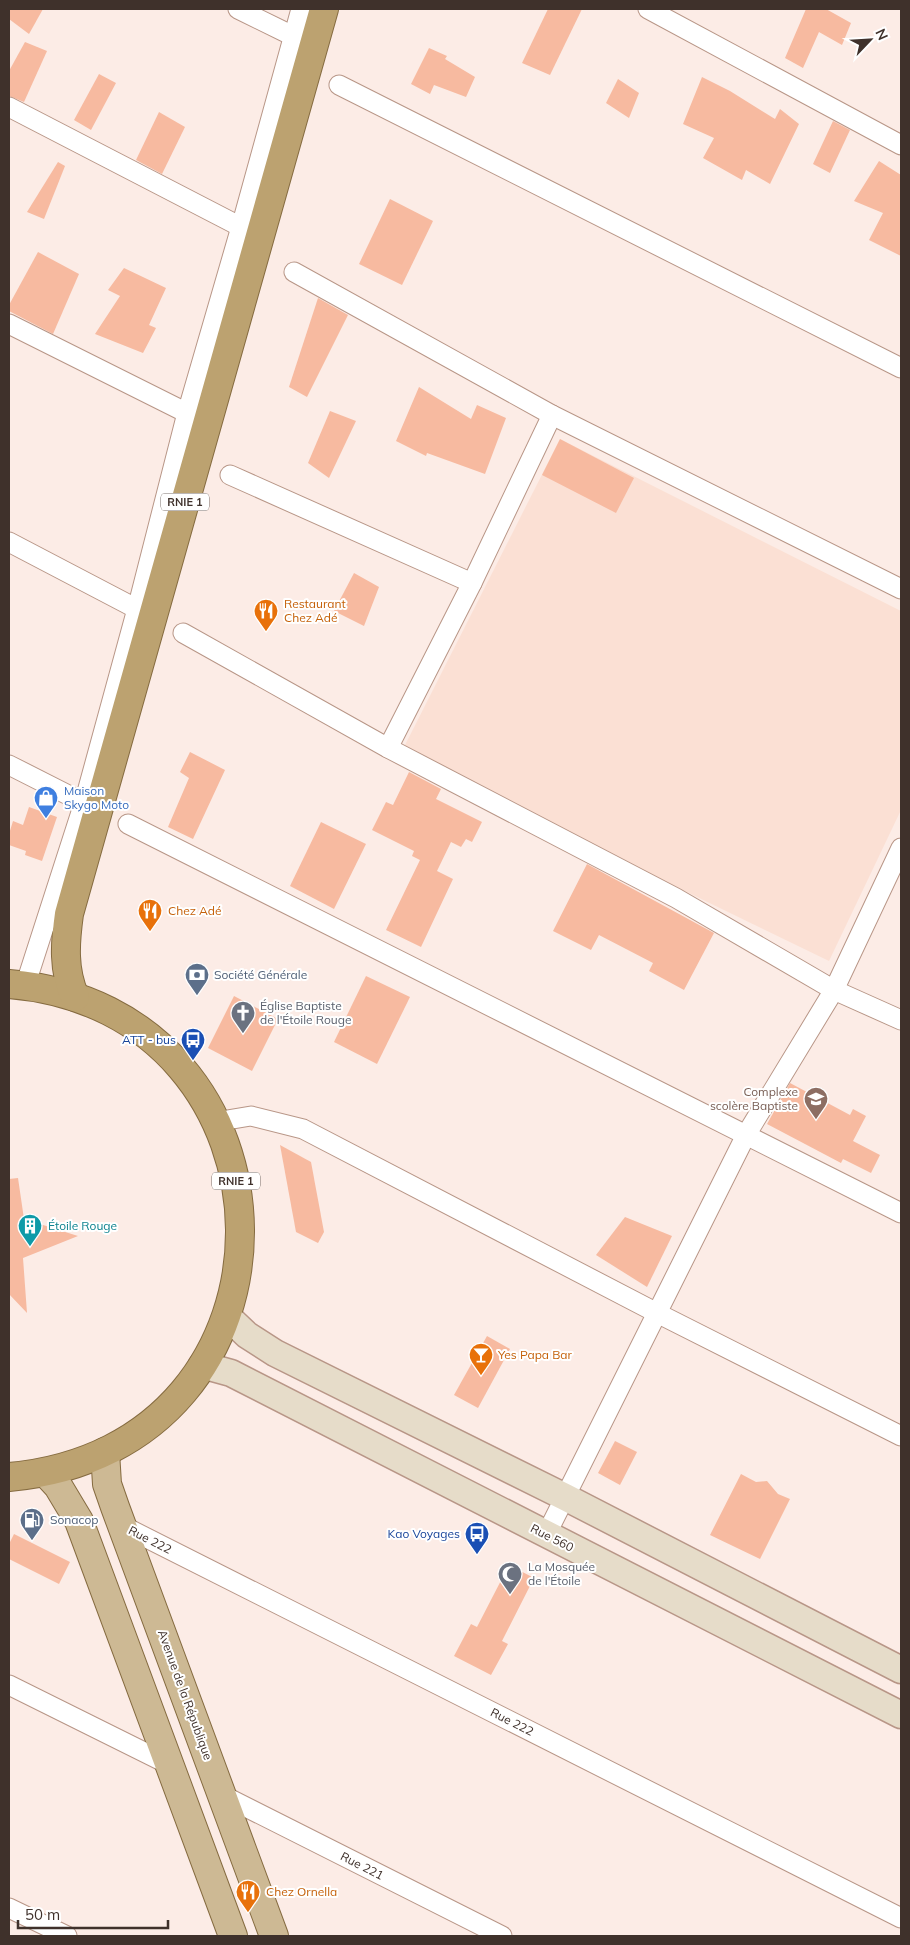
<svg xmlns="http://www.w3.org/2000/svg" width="910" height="1945" font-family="Mulish,sans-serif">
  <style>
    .built { fill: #fbe0d4 }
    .building { fill: #f7baa0 }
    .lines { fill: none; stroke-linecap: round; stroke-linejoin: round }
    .minor-casing { stroke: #b89687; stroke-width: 21 }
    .secondary-casing { stroke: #b89687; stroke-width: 29 }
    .primary-casing { stroke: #856b40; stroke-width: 30 }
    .trunk-casing { stroke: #856b40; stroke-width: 30 }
    .minor { stroke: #fff; stroke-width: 19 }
    .secondary { stroke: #e6dcc9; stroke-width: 26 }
    .primary { stroke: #cdb994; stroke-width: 28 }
    .trunk { stroke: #bca270; stroke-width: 28 }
    .labels { text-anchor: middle; stroke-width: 4; stroke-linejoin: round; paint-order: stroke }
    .shield { fill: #fff; stroke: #796f6b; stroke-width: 1 }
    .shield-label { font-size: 11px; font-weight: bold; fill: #3f312b }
    .food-label { font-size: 12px; fill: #c56008; stroke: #fff; text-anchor: start }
    .shop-label { font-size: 12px; fill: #366cbe; stroke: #fff; text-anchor: start }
    .service-label { font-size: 12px; fill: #4e5e75; stroke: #fff; text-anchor: start }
    .worship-label { font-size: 12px; fill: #5b616d; stroke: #fff; text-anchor: start }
    .transit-label { font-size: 12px; fill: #164399; stroke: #fff; text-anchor: end }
    .education-label { font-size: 12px; fill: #785e54; stroke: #fff; text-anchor: end }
    .culture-label { font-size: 12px; fill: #0d838f; stroke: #fff; text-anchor: start }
    .street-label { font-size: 12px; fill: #3f312b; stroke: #fff }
  </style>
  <rect width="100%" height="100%" fill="#fcece6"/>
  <path class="built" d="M 560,439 L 901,611 L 901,810 L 829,961 L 401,753 Z"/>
  <g class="building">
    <path d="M 9,9 L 43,9 L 29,34 L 9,19 Z"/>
    <path d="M 548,9 L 582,9 L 550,75 L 522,63 Z"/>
    <path d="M 806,9 L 826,9 L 851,23 L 842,45 L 819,32 L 803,68 L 785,58 Z"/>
    <path d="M 25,42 L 47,51 L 24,102 L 9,96 L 9,71 Z"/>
    <path d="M 429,48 L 447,56 L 445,59 L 475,77 L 466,97 L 434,85 L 430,94 L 411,84 Z"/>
    <path d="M 99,74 L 116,83 L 91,130 L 74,120 Z"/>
    <path d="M 702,77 L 730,91 L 775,119 L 780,109 L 799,124 L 770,184 L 746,170 L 742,180 L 703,158 L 714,138 L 683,124 Z"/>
    <path d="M 618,79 L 639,93 L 629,118 L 606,103 Z"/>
    <path d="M 159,112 L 185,127 L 162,174 L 136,160 Z"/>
    <path d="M 833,121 L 850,130 L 830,173 L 813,164 Z"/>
    <path d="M 879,161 L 901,175 L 901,256 L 869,240 L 883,213 L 854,201 Z"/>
    <path d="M 58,162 L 65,166 L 44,219 L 27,212 Z"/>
    <path d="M 390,199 L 433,221 L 402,285 L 359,264 Z"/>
    <path d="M 38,252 L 79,274 L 53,334 L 9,311 L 9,305 Z"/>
    <path d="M 124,268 L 166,288 L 149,325 L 156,328 L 143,353 L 95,334 L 120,296 L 108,290 Z"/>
    <path d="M 318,298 L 348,315 L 307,397 L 289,387 Z"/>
    <path d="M 419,387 L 471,419 L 477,405 L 506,418 L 485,474 L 427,453 L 426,456 L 396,441 Z"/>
    <path d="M 330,411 L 356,421 L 329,478 L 308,463 Z"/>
    <path d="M 560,439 L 634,478 L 616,513 L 542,475 Z"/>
    <path d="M 354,573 L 379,587 L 364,626 L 334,611 Z"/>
    <path d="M 190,752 L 225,770 L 193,839 L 168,827 L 189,778 L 180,772 Z"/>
    <path d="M 409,772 L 441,789 L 436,799 L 482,822 L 472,842 L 466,839 L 461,847 L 451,842 L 437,871 L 453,879 L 421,947 L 386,930 L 420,860 L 412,856 L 414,851 L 372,830 L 386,802 L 393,805 Z"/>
    <path d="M 29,807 L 57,817 L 42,861 L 25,855 L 26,851 L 9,845 L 9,834 L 13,821 L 23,825 Z"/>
    <path d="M 321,822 L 366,844 L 334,909 L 290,886 Z"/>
    <path d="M 587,864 L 714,933 L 684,990 L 649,971 L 653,963 L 599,935 L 591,950 L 553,931 Z"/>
    <path d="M 366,976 L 410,997 L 377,1064 L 334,1042 Z"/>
    <path d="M 234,996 L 278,1019 L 252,1071 L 208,1048 Z"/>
    <path d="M 790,1083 L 850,1115 L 853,1109 L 866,1116 L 853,1141 L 880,1155 L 871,1173 L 843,1159 L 841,1163 L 767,1124 Z"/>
    <path d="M 280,1145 L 311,1162 L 324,1232 L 318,1243 L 296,1232 Z"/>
    <path d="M 18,1178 L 24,1219 L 78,1236 L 23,1258 L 27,1313 L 9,1294 L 9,1179 Z"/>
    <path d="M 625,1217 L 672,1236 L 647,1287 L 596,1255 Z"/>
    <path d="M 487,1336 L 510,1349 L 478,1408 L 454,1395 Z"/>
    <path d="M 615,1441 L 637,1452 L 620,1485 L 598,1473 Z"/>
    <path d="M 741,1474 L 756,1482 L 767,1481 L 778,1494 L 790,1499 L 760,1559 L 710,1535 Z"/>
    <path d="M 14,1534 L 70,1562 L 59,1584 L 9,1559 L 9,1544 Z"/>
    <path d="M 509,1565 L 534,1578 L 502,1641 L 508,1644 L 491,1675 L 454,1656 L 471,1624 L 477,1627 Z"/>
  </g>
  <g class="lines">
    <defs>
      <g id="minor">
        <path d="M 238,9 L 293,36"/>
        <path d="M 648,9 L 901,145"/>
        <path d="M 339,85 L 901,368"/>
        <path d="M 9,107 L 241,227"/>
        <path d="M 294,272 L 552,415 L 901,589"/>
        <path d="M 9,324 L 187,413"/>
        <path d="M 230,475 L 472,583"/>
        <path d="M 9,542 L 137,609"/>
        <path d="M 183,633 L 388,748 L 676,898 L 834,990 L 901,1020"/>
        <path d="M 388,748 L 472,583 L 552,415"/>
        <path d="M 9,765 L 84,803"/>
        <path d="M 128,824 L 901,1213"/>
        <path d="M 25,986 L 84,803 L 137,609 L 187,413 L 241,227 L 301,9"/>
        <path d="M 215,1122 L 251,1116 L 303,1129 L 657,1313 L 901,1436"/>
        <path d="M 123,1526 L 901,1918"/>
        <path d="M 546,1535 L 746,1135 L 834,990 L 901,848"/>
        <path d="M 9,1685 L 170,1765"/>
        <path d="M 222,1795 L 502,1936"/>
        <path d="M 9,1908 L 67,1936"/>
      </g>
      <g id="secondary">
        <path d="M 227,1316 L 247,1335 L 275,1353 L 565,1497 L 901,1670"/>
        <path d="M 202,1365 L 231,1373 L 901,1715"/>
      </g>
      <g id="primary">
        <path d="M 105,1452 L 107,1484 L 115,1507 L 274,1936"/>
        <path d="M 46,1473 L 58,1486 L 79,1521 L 233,1936"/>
      </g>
      <g id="trunk">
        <path d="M 9,984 C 313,1009 321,1449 9,1477"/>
        <path d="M 75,997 C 63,970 65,943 69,914 L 324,9"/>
      </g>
    </defs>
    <use href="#minor" class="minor-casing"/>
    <use href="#secondary" class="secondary-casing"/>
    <use href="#primary" class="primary-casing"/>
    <use href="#trunk" class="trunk-casing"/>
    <use href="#minor" class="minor"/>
    <use href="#secondary" class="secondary"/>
    <use href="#primary" class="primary"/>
    <use href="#trunk" class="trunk"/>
  </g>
  <defs>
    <symbol id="restaurant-pin" viewBox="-11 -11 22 30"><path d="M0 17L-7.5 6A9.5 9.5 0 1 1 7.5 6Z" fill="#e8710a" stroke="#fff"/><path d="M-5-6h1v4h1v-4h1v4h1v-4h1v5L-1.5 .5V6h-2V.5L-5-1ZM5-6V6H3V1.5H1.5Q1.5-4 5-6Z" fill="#fff"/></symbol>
    <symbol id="shop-pin" viewBox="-11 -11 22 30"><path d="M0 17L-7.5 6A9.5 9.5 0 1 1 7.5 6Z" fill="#3f7fe0" stroke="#fff"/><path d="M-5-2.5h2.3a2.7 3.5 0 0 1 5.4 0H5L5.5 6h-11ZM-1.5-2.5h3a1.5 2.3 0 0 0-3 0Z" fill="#fff"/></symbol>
    <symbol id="bank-pin" viewBox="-11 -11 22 30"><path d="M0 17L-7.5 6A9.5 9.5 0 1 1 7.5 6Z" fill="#5c6f8a" stroke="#fff"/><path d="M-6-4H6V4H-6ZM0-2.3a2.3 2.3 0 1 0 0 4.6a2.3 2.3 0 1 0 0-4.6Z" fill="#fff"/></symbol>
    <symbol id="church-pin" viewBox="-11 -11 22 30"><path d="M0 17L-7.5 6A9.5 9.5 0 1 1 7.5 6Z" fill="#6b7280" stroke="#fff"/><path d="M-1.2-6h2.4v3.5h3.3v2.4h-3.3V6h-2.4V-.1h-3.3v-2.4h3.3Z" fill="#fff"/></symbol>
    <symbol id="bus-pin" viewBox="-11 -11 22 30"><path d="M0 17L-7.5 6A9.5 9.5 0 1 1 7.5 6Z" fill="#1a4fb4" stroke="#fff"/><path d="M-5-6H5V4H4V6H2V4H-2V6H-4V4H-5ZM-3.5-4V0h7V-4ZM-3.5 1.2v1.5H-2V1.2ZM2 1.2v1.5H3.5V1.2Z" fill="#fff"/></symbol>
    <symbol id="school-pin" viewBox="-11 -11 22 30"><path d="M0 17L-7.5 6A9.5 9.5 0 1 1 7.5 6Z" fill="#8d6e63" stroke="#fff"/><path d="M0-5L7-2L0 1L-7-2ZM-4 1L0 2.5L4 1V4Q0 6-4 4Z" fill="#fff"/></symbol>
    <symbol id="building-pin" viewBox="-11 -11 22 30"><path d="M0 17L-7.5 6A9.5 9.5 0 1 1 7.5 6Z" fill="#0f9aa8" stroke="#fff"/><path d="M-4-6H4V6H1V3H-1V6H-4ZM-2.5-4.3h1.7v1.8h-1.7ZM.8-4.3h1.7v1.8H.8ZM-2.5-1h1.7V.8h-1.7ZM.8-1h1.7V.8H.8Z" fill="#fff"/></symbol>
    <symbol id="bar-pin" viewBox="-11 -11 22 30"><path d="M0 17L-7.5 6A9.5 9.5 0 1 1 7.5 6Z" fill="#e8710a" stroke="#fff"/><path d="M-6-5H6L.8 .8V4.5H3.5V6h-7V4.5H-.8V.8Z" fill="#fff"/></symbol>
    <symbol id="fuel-pin" viewBox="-11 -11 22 30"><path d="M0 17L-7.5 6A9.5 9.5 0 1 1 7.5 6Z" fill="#5c6f8a" stroke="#fff"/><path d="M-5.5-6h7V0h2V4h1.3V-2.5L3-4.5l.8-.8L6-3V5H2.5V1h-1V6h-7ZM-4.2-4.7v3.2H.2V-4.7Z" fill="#fff"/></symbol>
    <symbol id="mosque-pin" viewBox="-11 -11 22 30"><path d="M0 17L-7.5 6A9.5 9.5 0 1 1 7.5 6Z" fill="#6b7280" stroke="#fff"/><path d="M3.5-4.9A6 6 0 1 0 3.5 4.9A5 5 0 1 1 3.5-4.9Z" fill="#fff"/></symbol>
  </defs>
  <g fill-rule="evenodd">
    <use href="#restaurant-pin" x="252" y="597" width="28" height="38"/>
    <use href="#shop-pin" x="32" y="784" width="28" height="38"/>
    <use href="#restaurant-pin" x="136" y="897" width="28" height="38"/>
    <use href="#bank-pin" x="183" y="961" width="28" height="38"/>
    <use href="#church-pin" x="229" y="999" width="28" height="38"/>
    <use href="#bus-pin" x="179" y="1026" width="28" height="38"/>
    <use href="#school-pin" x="802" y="1085" width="28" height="38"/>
    <use href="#building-pin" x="16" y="1212" width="28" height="38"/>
    <use href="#bar-pin" x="467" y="1341" width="28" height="38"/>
    <use href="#fuel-pin" x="18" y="1506" width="28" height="38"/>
    <use href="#bus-pin" x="463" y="1520" width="28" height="38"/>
    <use href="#mosque-pin" x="496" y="1560" width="28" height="38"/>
    <use href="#restaurant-pin" x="234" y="1878" width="28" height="38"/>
  </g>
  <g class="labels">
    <g class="shield">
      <rect x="161" y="493.5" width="48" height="17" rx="4"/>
      <rect x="212" y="1172.5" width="48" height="17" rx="4"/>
    </g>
    <g class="shield-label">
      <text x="185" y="506">RNIE 1</text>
      <text x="236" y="1185">RNIE 1</text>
    </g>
    <g class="food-label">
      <text x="284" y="608">Restaurant<tspan x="284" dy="14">Chez Adé</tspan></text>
      <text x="168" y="915">Chez Adé</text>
      <text x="498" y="1359">Yes Papa Bar</text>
      <text x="266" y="1896">Chez Ornella</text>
    </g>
    <g class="shop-label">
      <text x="64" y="795">Maison<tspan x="64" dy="14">Skygo Moto</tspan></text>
    </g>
    <g class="service-label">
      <text x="214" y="979">Société Générale</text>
      <text x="50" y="1524">Sonacop</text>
    </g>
    <g class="worship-label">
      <text x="260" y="1010">Église Baptiste<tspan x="260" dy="14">de l'Étoile Rouge</tspan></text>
      <text x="528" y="1571">La Mosquée<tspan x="528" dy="14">de l'Étoile</tspan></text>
    </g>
    <g class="transit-label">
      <text x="176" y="1044">ATT - bus</text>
      <text x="460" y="1538">Kao Voyages</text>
    </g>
    <g class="education-label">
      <text x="798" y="1096">Complexe<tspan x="798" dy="14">scolère Baptiste</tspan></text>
    </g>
    <g class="culture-label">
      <text x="48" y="1230">Étoile Rouge</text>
    </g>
    <g class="street-label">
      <text transform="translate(552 1538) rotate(27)" y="4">Rue 560</text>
      <text transform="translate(150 1540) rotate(27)" y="4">Rue 222</text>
      <text transform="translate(185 1695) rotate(70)" y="4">Avenue de la République</text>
      <text transform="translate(512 1722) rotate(27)" y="4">Rue 222</text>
      <text transform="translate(362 1866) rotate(27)" y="4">Rue 221</text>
    </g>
  </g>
  <rect width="910" height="1945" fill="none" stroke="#3f312b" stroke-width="20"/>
  <g transform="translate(870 40) rotate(65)" stroke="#ffffff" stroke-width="4" paint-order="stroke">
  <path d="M0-4L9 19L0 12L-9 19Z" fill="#3f312b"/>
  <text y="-8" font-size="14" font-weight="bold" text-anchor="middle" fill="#3f312b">N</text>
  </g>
  <path d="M18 1920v8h150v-8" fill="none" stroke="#3f312b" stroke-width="2.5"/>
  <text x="25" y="1920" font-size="15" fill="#3f312b" stroke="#ffffff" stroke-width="4" paint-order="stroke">50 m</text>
</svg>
